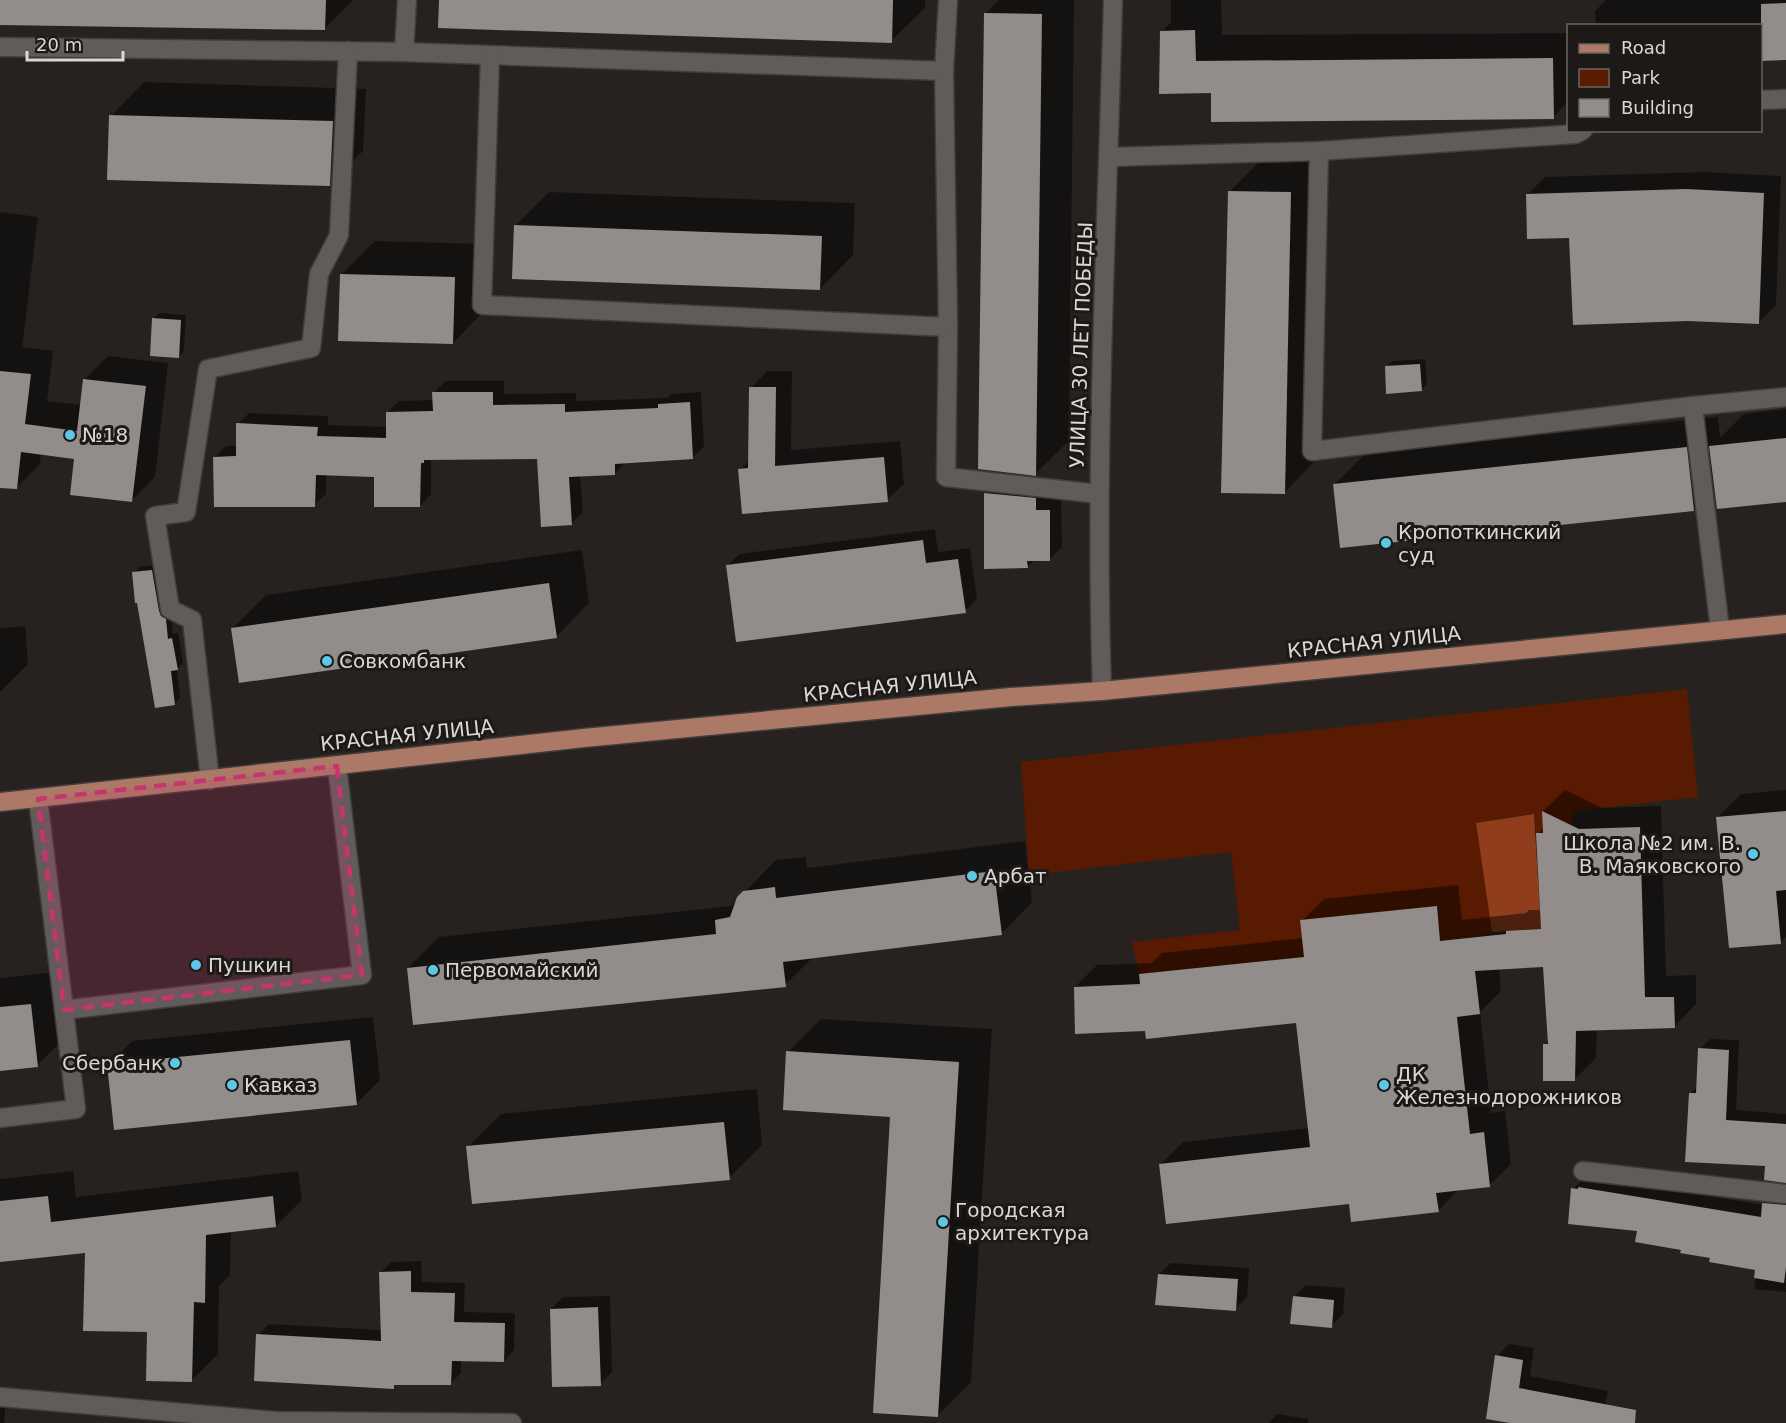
<svg xmlns="http://www.w3.org/2000/svg" width="1786" height="1423" font-family="'DejaVu Sans',sans-serif">
  <style>
    .green { fill: #581b01 }
    .forest { fill: #8f3d1b }
    .shadow { fill: #0007 }
    .building { fill: #928d8a }
    .lines { fill: none; stroke-linecap: round; stroke-linejoin: round }
    .minor-casing { stroke: #403d3b; stroke-width: 21 }
    .major-casing { stroke: #403d3b; stroke-width: 21 }
    .minor { stroke: #615c5a; stroke-width: 18 }
    .major { stroke: #ad7967; stroke-width: 18 }
    .marked { fill: #c6356d; fill-opacity: 0.2; stroke: #c6356d; stroke-width: 4.5; stroke-dasharray: 12 8; stroke-linejoin: round }
    .poi-dot { fill: #5dc7e8; stroke: #1d1917; stroke-width: 2 }
    .labels { text-anchor: middle; stroke-width: 6; stroke-linejoin: round; paint-order: stroke }
    .street-label { font-size: 20px; fill: #dad7d6; stroke: #1d1917 }
    .poi-label { font-size: 20px; fill: #dad7d6; stroke: #1d1917; text-anchor: start }
  </style>
  <rect width="100%" height="100%" fill="#272220"/>
  <path class="green" d="M 1687,689 L 1698,797 L 1574,811 L 1569,833 L 1565,834 L 1564,822 L 1554,816 L 1542,823 L 1543,833 L 1536,833 L 1534,814 L 1477,823 L 1492,932 L 1472,937 L 1440,941 L 1436,906 L 1301,920 L 1304,957 L 1139,974 L 1132,942 L 1240,930 L 1231,852 L 1029,875 L 1021,762 Z"/>
  <path class="forest" d="M 1534,814 L 1541,929 L 1492,932 L 1476,823 Z"/>
  <g class="shadow">
    <path d="M 0,0 L 353,0 L 324,29 L 0,23 Z"/>
    <path d="M 441,0 L 925,0 L 925,8 L 891,41 Z"/>
    <path d="M 999,0 L 1074,0 L 1069,441 L 1035,474 L 985,14 Z"/>
    <path d="M 1171,0 L 1221,0 L 1222,35 L 1568,33 L 1568,102 L 1553,117 L 1212,91 L 1162,32 L 1171,22 Z"/>
    <path d="M 1606,0 L 1786,0 L 1786,59 L 1760,60 L 1760,26 L 1596,26 L 1595,11 Z"/>
    <path d="M 144,82 L 366,89 L 363,151 L 330,184 L 111,116 Z"/>
    <path d="M 1263,158 L 1324,159 L 1317,459 L 1284,493 L 1230,191 Z"/>
    <path d="M 1705,172 L 1781,176 L 1776,305 L 1759,322 L 1571,236 L 1528,194 L 1545,177 Z"/>
    <path d="M 549,192 L 855,203 L 853,255 L 820,289 L 515,226 Z"/>
    <path d="M 0,212 L 38,217 L 22,347 L 53,351 L 47,401 L 82,405 L 85,379 L 108,356 L 168,363 L 155,477 L 131,501 L 76,458 L 41,453 L 40,464 L 16,488 L 0,486 Z"/>
    <path d="M 375,241 L 488,244 L 486,309 L 453,343 L 341,275 Z"/>
    <path d="M 159,313 L 186,315 L 184,351 L 178,357 L 153,319 Z"/>
    <path d="M 1425,359 L 1427,384 L 1421,390 L 1386,367 L 1392,361 Z"/>
    <path d="M 767,371 L 792,371 L 791,450 L 900,441 L 904,484 L 887,500 L 740,470 L 749,460 L 751,388 Z"/>
    <path d="M 445,381 L 504,381 L 504,394 L 576,393 L 576,401 L 667,398 L 671,394 L 701,392 L 704,447 L 692,458 L 626,462 L 614,474 L 580,475 L 583,512 L 571,524 L 538,458 L 431,458 L 431,494 L 420,506 L 376,476 L 326,474 L 326,494 L 314,505 L 215,457 L 226,446 L 238,446 L 238,424 L 249,413 L 328,416 L 328,425 L 387,427 L 387,413 L 399,401 L 434,400 L 434,393 Z"/>
    <path d="M 1786,409 L 1786,499 L 1716,488 L 1694,510 L 1334,485 L 1366,453 L 1718,417 L 1720,438 L 1744,414 Z"/>
    <path d="M 997,481 L 1047,487 L 1047,499 L 1061,499 L 1062,547 L 1050,559 L 1035,560 L 1027,567 L 985,493 Z"/>
    <path d="M 935,529 L 938,552 L 970,548 L 977,599 L 965,611 L 727,566 L 739,554 Z"/>
    <path d="M 582,550 L 589,603 L 556,637 L 233,628 L 266,595 Z"/>
    <path d="M 158,565 L 171,614 L 173,634 L 178,633 L 183,663 L 177,669 L 180,698 L 175,704 L 134,573 L 139,567 Z"/>
    <path d="M 25,626 L 28,664 L 0,692 L 0,628 Z"/>
    <path d="M 1565,790 L 1602,808 L 1661,806 L 1666,976 L 1696,975 L 1696,1004 L 1675,1026 L 1597,1028 L 1596,1058 L 1574,1080 L 1544,1045 L 1549,1040 L 1544,965 L 1499,968 L 1501,991 L 1480,1012 L 1491,1113 L 1505,1111 L 1511,1164 L 1489,1186 L 1459,1189 L 1438,1211 L 1350,1203 L 1161,1164 L 1183,1142 L 1310,1128 L 1298,1021 L 1146,1030 L 1075,987 L 1097,965 L 1152,963 L 1162,953 L 1304,938 L 1302,921 L 1324,899 L 1458,885 L 1462,920 L 1526,913 L 1529,910 L 1542,910 L 1538,834 L 1544,827 L 1543,811 Z"/>
    <path d="M 1786,790 L 1786,937 L 1780,942 L 1717,818 L 1741,794 Z"/>
    <path d="M 1025,841 L 1032,902 L 1002,933 L 814,956 L 785,985 L 408,968 L 439,937 L 731,906 L 776,860 L 806,857 L 807,868 Z"/>
    <path d="M 64,971 L 71,1032 L 37,1065 L 0,1069 L 0,978 Z"/>
    <path d="M 373,1017 L 380,1080 L 356,1104 L 109,1065 L 132,1041 Z"/>
    <path d="M 821,1019 L 992,1029 L 971,1382 L 938,1415 L 892,1115 L 788,1052 Z"/>
    <path d="M 1710,1039 L 1739,1040 L 1736,1110 L 1786,1114 L 1786,1170 L 1767,1165 L 1691,1093 L 1698,1086 L 1700,1049 Z"/>
    <path d="M 757,1089 L 762,1145 L 729,1178 L 468,1147 L 501,1114 Z"/>
    <path d="M 73,1171 L 76,1197 L 298,1171 L 302,1200 L 276,1226 L 231,1231 L 230,1275 L 219,1286 L 218,1354 L 192,1380 L 148,1331 L 87,1252 L 0,1261 L 0,1179 Z"/>
    <path d="M 1590,1177 L 1770,1206 L 1774,1203 L 1786,1205 L 1786,1292 L 1754,1289 L 1757,1269 L 1682,1248 L 1639,1229 L 1573,1189 L 1584,1178 Z"/>
    <path d="M 421,1261 L 422,1282 L 465,1283 L 464,1312 L 515,1313 L 514,1350 L 504,1361 L 461,1360 L 461,1373 L 450,1384 L 397,1383 L 393,1387 L 258,1335 L 269,1324 L 382,1330 L 380,1273 L 391,1262 Z"/>
    <path d="M 1171,1263 L 1249,1268 L 1247,1297 L 1235,1309 L 1159,1274 Z"/>
    <path d="M 1306,1285 L 1345,1288 L 1343,1314 L 1331,1326 L 1294,1297 Z"/>
    <path d="M 610,1296 L 612,1372 L 600,1384 L 551,1309 L 563,1297 Z"/>
    <path d="M 1509,1344 L 1534,1348 L 1530,1376 L 1608,1391 L 1602,1423 L 1520,1423 L 1497,1356 Z"/>
    <path d="M 0,1397 L 6,1397 L 4,1423 L 0,1423 Z"/>
    <path d="M 1277,1414 L 1309,1419 L 1308,1423 L 1269,1423 Z"/>
  </g>
  <g class="building">
    <path d="M 0,0 L 326,0 L 325,30 L 0,25 Z"/>
    <path d="M 439,0 L 893,0 L 892,43 L 438,28 Z"/>
    <path d="M 1786,3 L 1786,60 L 1761,61 L 1761,4 Z"/>
    <path d="M 984,13 L 1042,14 L 1036,476 L 978,469 Z"/>
    <path d="M 1195,30 L 1196,61 L 1553,58 L 1554,119 L 1211,122 L 1211,93 L 1159,94 L 1160,31 Z"/>
    <path d="M 109,115 L 333,121 L 330,186 L 107,180 Z"/>
    <path d="M 1686,189 L 1764,193 L 1759,324 L 1688,321 L 1573,325 L 1569,238 L 1527,239 L 1526,194 Z"/>
    <path d="M 1228,191 L 1291,192 L 1285,494 L 1221,493 Z"/>
    <path d="M 514,225 L 822,236 L 820,290 L 512,279 Z"/>
    <path d="M 340,274 L 455,277 L 453,344 L 338,341 Z"/>
    <path d="M 152,318 L 181,320 L 179,358 L 150,356 Z"/>
    <path d="M 1420,364 L 1422,391 L 1386,394 L 1385,366 Z"/>
    <path d="M 0,371 L 31,374 L 25,424 L 77,431 L 83,379 L 146,386 L 132,502 L 70,495 L 74,459 L 21,452 L 17,489 L 0,488 Z"/>
    <path d="M 749,387 L 776,387 L 775,466 L 884,457 L 888,502 L 742,514 L 738,469 L 748,468 Z"/>
    <path d="M 432,392 L 493,392 L 493,405 L 565,404 L 565,412 L 658,408 L 658,404 L 690,402 L 693,459 L 615,464 L 615,475 L 569,477 L 572,525 L 541,527 L 537,459 L 424,460 L 424,463 L 421,463 L 420,507 L 374,507 L 374,477 L 316,475 L 315,507 L 214,507 L 213,457 L 236,456 L 236,423 L 318,427 L 317,436 L 386,438 L 386,412 L 433,411 Z"/>
    <path d="M 1786,438 L 1786,502 L 1717,509 L 1709,446 Z"/>
    <path d="M 1687,447 L 1694,511 L 1340,548 L 1333,484 Z"/>
    <path d="M 984,493 L 1036,498 L 1036,510 L 1050,510 L 1050,561 L 1027,561 L 1028,568 L 984,569 Z"/>
    <path d="M 923,540 L 926,563 L 958,559 L 966,613 L 736,642 L 726,565 Z"/>
    <path d="M 152,570 L 159,611 L 161,616 L 166,619 L 168,639 L 172,638 L 178,670 L 171,671 L 175,705 L 155,708 L 137,603 L 135,603 L 132,572 Z"/>
    <path d="M 549,583 L 557,638 L 239,683 L 231,628 Z"/>
    <path d="M 1542,811 L 1579,829 L 1640,827 L 1645,997 L 1674,997 L 1675,1028 L 1576,1031 L 1575,1081 L 1543,1081 L 1543,1044 L 1548,1044 L 1543,967 L 1475,971 L 1480,1014 L 1457,1017 L 1470,1134 L 1484,1132 L 1490,1187 L 1436,1193 L 1439,1212 L 1351,1222 L 1349,1204 L 1166,1224 L 1159,1164 L 1310,1147 L 1296,1023 L 1146,1039 L 1145,1031 L 1075,1034 L 1074,987 L 1140,984 L 1139,974 L 1304,957 L 1300,920 L 1437,906 L 1440,941 L 1506,934 L 1506,931 L 1541,929 L 1536,833 L 1543,833 Z"/>
    <path d="M 1786,811 L 1786,890 L 1776,891 L 1781,944 L 1729,948 L 1716,817 Z"/>
    <path d="M 994,871 L 1002,935 L 783,962 L 786,987 L 413,1025 L 407,968 L 716,934 L 715,920 L 730,917 L 737,897 L 743,891 L 775,887 L 776,898 Z"/>
    <path d="M 31,1004 L 38,1067 L 0,1071 L 0,1007 Z"/>
    <path d="M 350,1040 L 357,1105 L 114,1130 L 107,1064 Z"/>
    <path d="M 1698,1048 L 1729,1050 L 1726,1120 L 1786,1124 L 1786,1183 L 1764,1180 L 1765,1166 L 1685,1162 L 1689,1093 L 1696,1093 Z"/>
    <path d="M 786,1051 L 959,1062 L 938,1417 L 873,1413 L 890,1117 L 783,1110 Z"/>
    <path d="M 724,1122 L 730,1180 L 472,1204 L 466,1146 Z"/>
    <path d="M 1578,1187 L 1761,1217 L 1762,1203 L 1786,1205 L 1786,1267 L 1784,1283 L 1754,1278 L 1755,1270 L 1709,1262 L 1710,1258 L 1680,1253 L 1681,1250 L 1635,1242 L 1637,1231 L 1568,1224 L 1571,1188 L 1578,1189 Z"/>
    <path d="M 48,1196 L 51,1222 L 273,1196 L 276,1227 L 206,1235 L 205,1303 L 194,1302 L 192,1382 L 146,1381 L 147,1332 L 83,1331 L 85,1253 L 0,1262 L 0,1201 Z"/>
    <path d="M 411,1271 L 411,1292 L 455,1293 L 454,1322 L 505,1323 L 504,1362 L 452,1361 L 451,1385 L 394,1385 L 394,1389 L 254,1381 L 256,1334 L 381,1341 L 379,1272 Z"/>
    <path d="M 1158,1274 L 1238,1279 L 1236,1311 L 1155,1305 Z"/>
    <path d="M 1293,1296 L 1334,1300 L 1332,1328 L 1290,1324 Z"/>
    <path d="M 598,1307 L 601,1386 L 552,1387 L 550,1309 Z"/>
    <path d="M 1495,1355 L 1523,1360 L 1519,1388 L 1636,1410 L 1635,1423 L 1510,1423 L 1486,1419 Z"/>
  </g>
  <g class="lines">
    <defs>
      <g id="minor">
        <path d="M 948,0 L 944,71 L 948,327 L 946,477 L 1099,494"/>
        <path d="M 0,47 L 404,52 L 944,71"/>
        <path d="M 404,52 L 407,0"/>
        <path d="M 490,56 L 482,305 L 948,327"/>
        <path d="M 1760,100 L 1786,99"/>
        <path d="M 1319,151 L 1312,451 L 1693,406 L 1786,397"/>
        <path d="M 1109,157 L 1319,151 L 1576,134 L 1583,130"/>
        <path d="M 1693,406 L 1720,630"/>
        <path d="M 1102,691 C 1094,461 1107,230 1113,0"/>
        <path d="M 210,780 L 192,620 L 170,609 L 155,516 L 186,512 L 208,369 L 311,348 L 319,274 L 339,235 L 348,51"/>
        <path d="M 38,799 L 64,1010 L 362,975 L 337,766"/>
        <path d="M 0,1118 L 76,1109 L 64,1010"/>
        <path d="M 1583,1171 L 1786,1194"/>
        <path d="M 0,1397 L 275,1421 L 512,1423"/>
      </g>
      <path id="major" d="M 0,802 L 584,738 L 1011,697 L 1102,691 L 1786,624"/>
    </defs>
    <use href="#minor" class="minor-casing"/>
    <use href="#major" class="major-casing"/>
    <use href="#minor" class="minor"/>
    <use href="#major" class="major"/>
  </g>
  <path class="marked" d="M 337,766 L 362,975 L 64,1010 L 38,799 Z"/>
  <g class="poi-dot">
    <circle cx="70" cy="435" r="6"/>
    <circle cx="1386" cy="543" r="6"/>
    <circle cx="327" cy="661" r="6"/>
    <circle cx="1753" cy="854" r="6"/>
    <circle cx="972" cy="876" r="6"/>
    <circle cx="196" cy="965" r="6"/>
    <circle cx="433" cy="970" r="6"/>
    <circle cx="175" cy="1063" r="6"/>
    <circle cx="232" cy="1085" r="6"/>
    <circle cx="1384" cy="1085" r="6"/>
    <circle cx="943" cy="1222" r="6"/>
  </g>
  <g class="labels">
    <g class="street-label">
      <text transform="translate(1081 345) rotate(-88)" y="7">УЛИЦА 30 ЛЕТ ПОБЕДЫ</text>
      <text transform="translate(1374 642) rotate(-6)" y="7">КРАСНАЯ УЛИЦА</text>
      <text transform="translate(890 686) rotate(-6)" y="7">КРАСНАЯ УЛИЦА</text>
      <text transform="translate(407 735) rotate(-6)" y="7">КРАСНАЯ УЛИЦА</text>
    </g>
    <g class="poi-label">
      <text x="82" y="442">№18</text>
      <text x="1398" y="539">Кропоткинский<tspan x="1398" dy="23">суд</tspan></text>
      <text x="339" y="668">Совкомбанк</text>
      <text x="1741" y="850" text-anchor="end">Школа №2 им. В.<tspan x="1741" dy="23">В. Маяковского</tspan></text>
      <text x="984" y="883">Арбат</text>
      <text x="208" y="972">Пушкин</text>
      <text x="445" y="977">Первомайский</text>
      <text x="163" y="1070" text-anchor="end">Сбербанк</text>
      <text x="1396" y="1081">ДК<tspan x="1396" dy="23">Железнодорожников</tspan></text>
      <text x="244" y="1092">Кавказ</text>
      <text x="955" y="1217">Городская<tspan x="955" dy="23">архитектура</tspan></text>
    </g>
  </g>
  <rect x="1567" y="24" width="195" height="108" fill="#1d1917" stroke="#696563" stroke-width="1.5"/>
  <rect x="1579" y="44" width="30" height="9" fill="#ad7967" stroke="#696563" stroke-width="1.5"/>
  <text x="1621" y="54" font-size="18" fill="#dad7d6">Road</text>
  <rect x="1579" y="69" width="30" height="18" fill="#581b01" stroke="#696563" stroke-width="1.5"/>
  <text x="1621" y="84" font-size="18" fill="#dad7d6">Park</text>
  <rect x="1579" y="99" width="30" height="18" fill="#928d8a" stroke="#696563" stroke-width="1.5"/>
  <text x="1621" y="114" font-size="18" fill="#dad7d6">Building</text>
  <path d="M27 51v9h96v-9" fill="none" stroke="#dad7d6" stroke-width="3"/>
  <text x="36" y="51" font-size="18" fill="#dad7d6" stroke="#1d1917" stroke-width="4.5" paint-order="stroke">20 m</text>
</svg>
